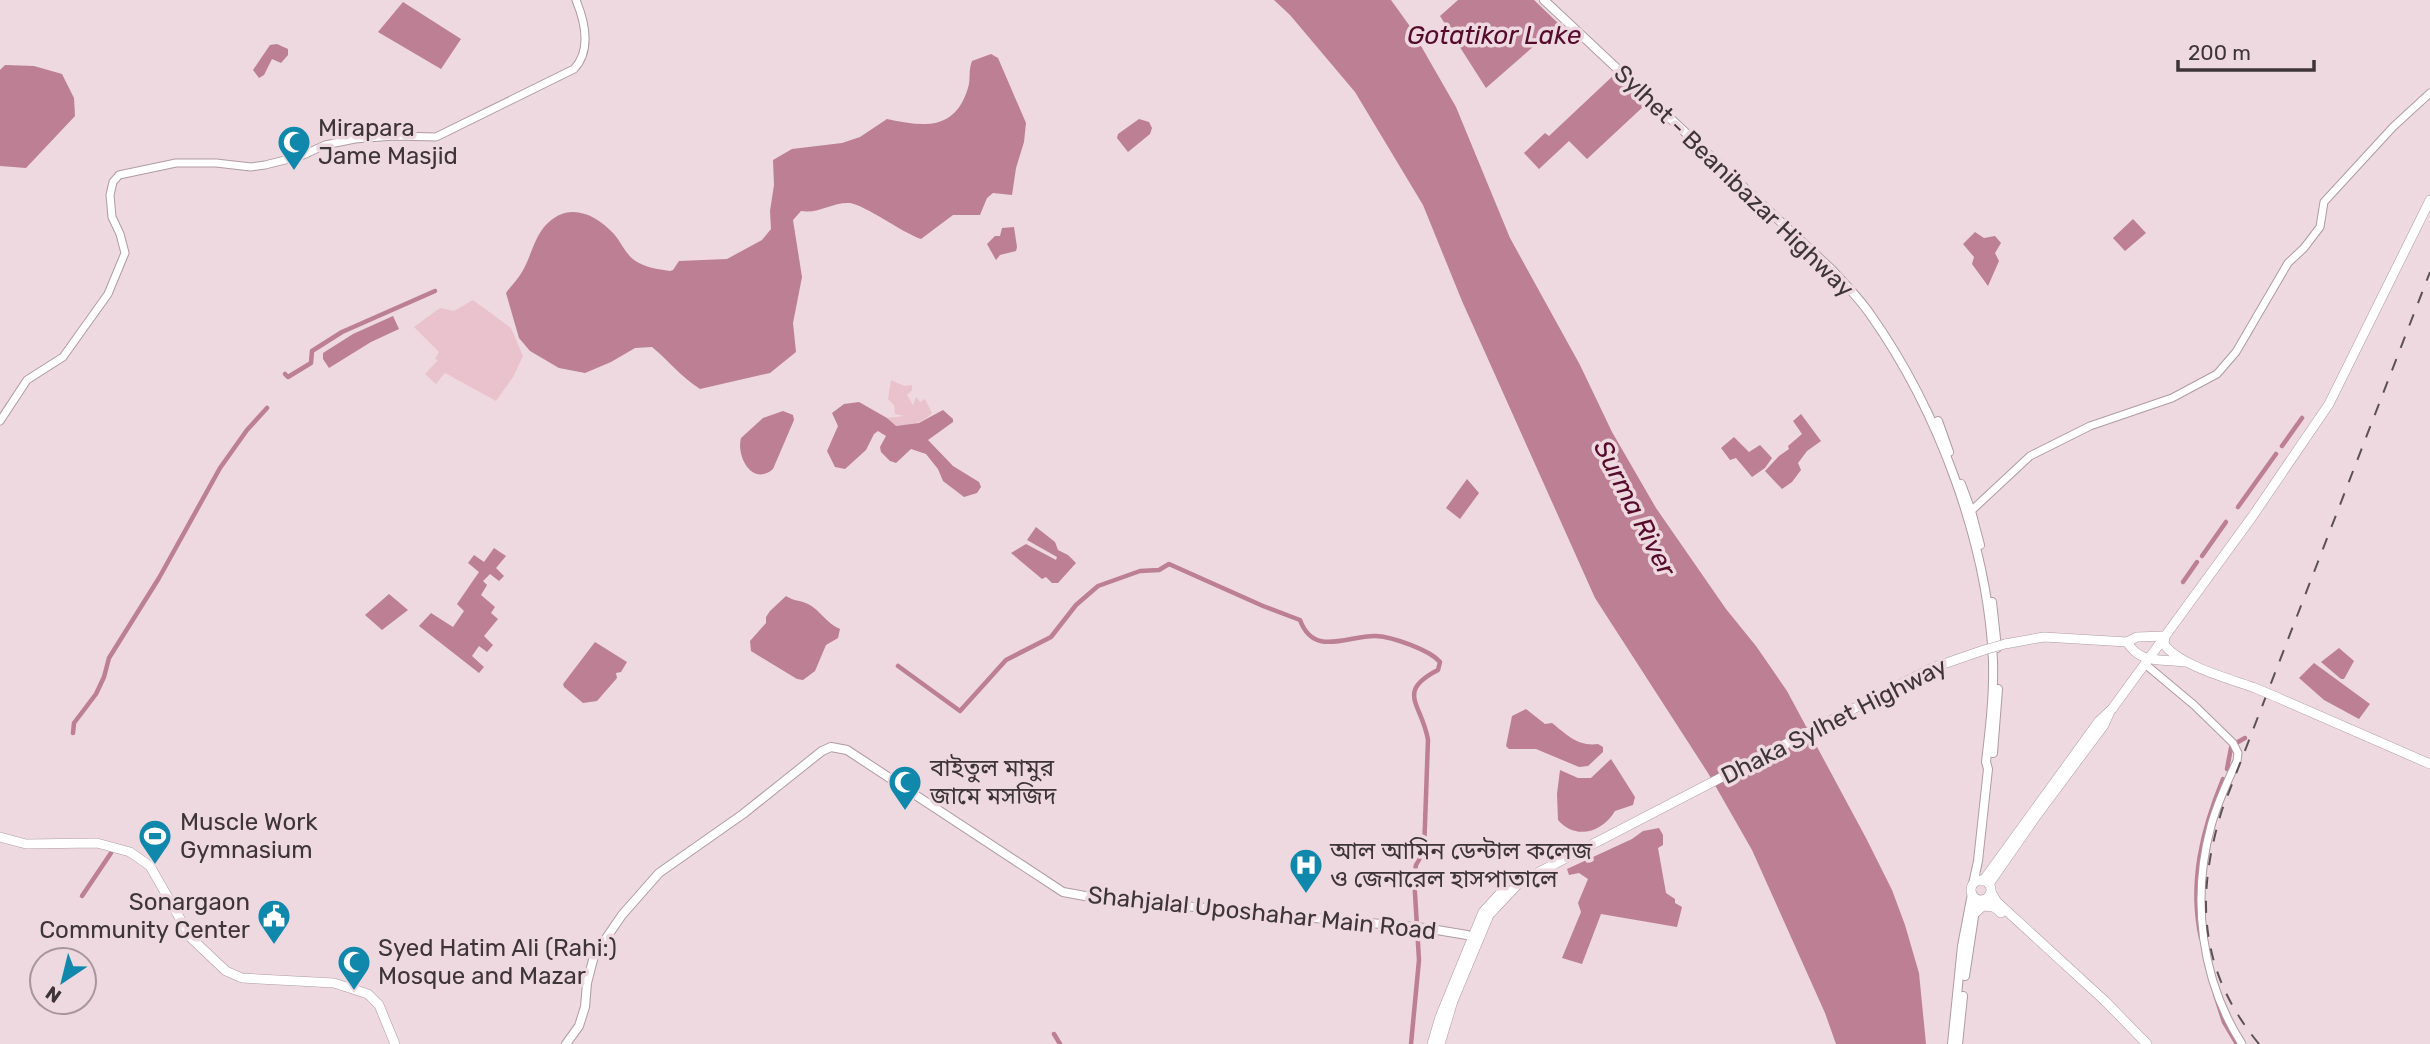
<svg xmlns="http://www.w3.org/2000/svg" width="2430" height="1044" font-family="Rubik,'Noto Sans Bengali',sans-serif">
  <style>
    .green { fill: #eac2ce }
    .water { fill: #bc7f93 }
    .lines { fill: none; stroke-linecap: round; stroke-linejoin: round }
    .canal { stroke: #bc7f93; stroke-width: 4.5 }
    .secondary-casing { stroke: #af9ca2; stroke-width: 9 }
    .primary-casing { stroke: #af9ca2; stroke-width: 10 }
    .highway-casing { stroke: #af9ca2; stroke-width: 10 }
    .secondary { stroke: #fff; stroke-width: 7 }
    .primary { stroke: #fff; stroke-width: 8 }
    .highway { stroke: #fff; stroke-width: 9 }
    .rail { stroke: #5c5154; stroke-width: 2; stroke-dasharray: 12 12; stroke-linecap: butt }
    .highway-bridge-casing { stroke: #af9ca2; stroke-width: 10; stroke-linecap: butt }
    .highway-bridge { stroke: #fff; stroke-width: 9 }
    .labels { text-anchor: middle; stroke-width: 7; stroke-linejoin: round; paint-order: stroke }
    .poi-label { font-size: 24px; fill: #3d3537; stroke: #edd9df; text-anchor: start }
    .street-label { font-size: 24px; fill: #3d3537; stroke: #edd9df }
    .water-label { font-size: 26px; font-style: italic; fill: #560b2d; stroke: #edd9df }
  </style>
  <rect width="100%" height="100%" fill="#edd9df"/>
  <g class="green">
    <path d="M 473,300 L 511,328 L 523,356 L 513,377 L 496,401 L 445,373 L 436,384 L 425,374 L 438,360 L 435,359 L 439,352 L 414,327 L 440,308 L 454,311 Z"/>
    <path d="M 891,380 L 904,386 L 912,385 L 912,390 L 907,395 L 913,405 L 916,397 L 920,402 L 925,399 L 932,413 C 922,424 910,425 895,426 L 887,418 L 904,416 L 895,414 L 894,405 L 888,399 Z"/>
  </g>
  <g class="water">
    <path d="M 1274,0 L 1391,0 L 1409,25 L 1456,107 L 1510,238 L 1580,365 L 1612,432 L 1656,508 L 1726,609 L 1756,646 L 1787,691 L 1866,838 L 1892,890 L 1905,925 L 1919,973 L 1926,1044 L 1836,1044 L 1825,1013 L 1752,850 L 1708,773 L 1595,598 L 1462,301 L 1423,205 L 1355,92 L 1290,15 Z"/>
    <path d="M 1458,0 L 1534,0 L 1559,24 L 1486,88 L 1440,16 Z"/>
    <path d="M 403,2 L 461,39 L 441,69 L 378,32 Z"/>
    <path d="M 277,44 L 288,49 L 288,55 L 281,63 L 272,59 L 264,75 L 259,78 L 253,70 L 270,45 Z"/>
    <path d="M 991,54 L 998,58 L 1026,123 L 1024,142 L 1016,168 L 1012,195 L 993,193 L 987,198 L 980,215 L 953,215 L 921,239 C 903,233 865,205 850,203 C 832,202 819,214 801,211 L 793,220 L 802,277 L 793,323 L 796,352 L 770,373 L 700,389 C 680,376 670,362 652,347 L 635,348 L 611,362 L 585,373 L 559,368 L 530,351 L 519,338 L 506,293 C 511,286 518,279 522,272 C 531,257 533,241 544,227 C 566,201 594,212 614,234 C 621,242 625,253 634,260 C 646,268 657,269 670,271 L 673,270 L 679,261 L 727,259 L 762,240 L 771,229 L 770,211 L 774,185 L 773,160 L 792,149 L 842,143 L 860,137 L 887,119 C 924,127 955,131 968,88 C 971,79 968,71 972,61 Z"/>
    <path d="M 5,65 L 34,66 L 62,74 L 74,98 L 75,116 L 26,168 L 0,166 L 0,70 Z"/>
    <path d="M 1616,73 L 1645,105 L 1587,159 L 1569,141 L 1539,169 L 1524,153 L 1545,133 L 1549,136 Z"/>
    <path d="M 1139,119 L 1149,122 L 1152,128 L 1150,134 L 1128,152 L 1117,138 L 1118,134 Z"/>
    <path d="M 2133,219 L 2146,233 L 2125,251 L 2113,238 Z"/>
    <path d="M 1014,227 L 1017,247 L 1016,251 L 1000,255 L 996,260 L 987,244 L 995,236 L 1000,236 L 1002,228 Z"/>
    <path d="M 1975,232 L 1984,238 L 1995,236 L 2001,243 L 1995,253 L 1999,261 L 1988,286 L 1972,264 L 1974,257 L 1963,244 Z"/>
    <path d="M 393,316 L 399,329 L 371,342 L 329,368 L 323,359 L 323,353 L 353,334 Z"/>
    <path d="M 859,402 L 887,418 L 896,426 L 919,423 L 943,410 L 953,419 L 953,422 L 928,440 L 953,466 L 979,482 L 981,487 L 977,493 L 964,497 L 943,481 L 938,469 L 926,454 L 911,449 L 896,463 L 890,461 L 881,452 L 880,447 L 886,436 L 878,431 L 874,434 L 866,450 L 845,469 L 835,467 L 827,451 L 838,426 L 832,413 L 844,404 Z"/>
    <path d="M 783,411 L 793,415 L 794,420 L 773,469 C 752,487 736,456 741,438 L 763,418 Z"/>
    <path d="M 1801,414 L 1821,441 L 1807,451 L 1798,463 L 1801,470 L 1792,482 L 1782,489 L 1765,471 L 1779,456 L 1789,449 L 1788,446 L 1802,434 L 1793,421 Z"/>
    <path d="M 1734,437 L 1749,452 L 1760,445 L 1772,458 L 1765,468 L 1752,477 L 1736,458 L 1730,460 L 1721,448 Z"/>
    <path d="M 1467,479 L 1479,493 L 1460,519 L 1446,508 Z"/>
    <path d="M 1036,527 L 1055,542 L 1058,550 L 1068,555 L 1076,563 L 1058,583 L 1052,583 L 1046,577 L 1042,579 L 1011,553 L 1026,544 L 1056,560 L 1057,557 L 1027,540 Z"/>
    <path d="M 494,548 L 506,556 L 496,568 L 504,576 L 499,581 L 490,574 L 483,581 L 487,585 L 481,595 L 495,607 L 491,613 L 498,619 L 484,636 L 493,645 L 487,652 L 479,646 L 472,656 L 484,667 L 479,673 L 419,626 L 431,613 L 453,627 L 464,611 L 457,604 L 479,572 L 468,563 L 474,555 L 484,562 Z"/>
    <path d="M 389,594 L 408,610 L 382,630 L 365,615 Z"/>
    <path d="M 786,596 C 793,601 800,600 808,604 C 820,610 826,623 840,629 L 838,638 L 826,645 L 815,671 L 803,680 L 797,679 L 751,651 L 750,641 L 766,623 L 766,617 L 770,611 Z"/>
    <path d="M 595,642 L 627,662 L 621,672 L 616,673 L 617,678 L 597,701 L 583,703 L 564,687 L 563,684 Z"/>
    <path d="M 2339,648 L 2354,661 L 2344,679 L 2341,679 L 2321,662 Z"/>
    <path d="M 2314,663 L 2370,704 L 2359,719 L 2324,700 L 2299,678 Z"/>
    <path d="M 1526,709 L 1545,724 L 1552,723 C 1566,734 1578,747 1598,744 L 1603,747 L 1603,752 L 1588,766 L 1579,767 L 1536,749 L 1509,749 L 1506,746 L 1512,716 Z"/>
    <path d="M 1611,759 L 1635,797 L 1633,805 L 1615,811 C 1602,833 1575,840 1558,820 L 1557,794 L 1560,770 L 1578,778 L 1591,778 Z"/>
    <path d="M 1659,828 L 1663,835 L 1663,845 L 1658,848 L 1666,893 L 1675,899 L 1675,903 L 1682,907 L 1677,927 L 1601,914 L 1582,964 L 1562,958 L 1581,912 L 1578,903 L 1588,879 L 1579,873 L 1569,875 L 1567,869 L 1632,839 L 1643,831 Z"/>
  </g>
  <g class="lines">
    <g class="canal">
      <path d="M 285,374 L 288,377 L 311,363 L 312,351 L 342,332 L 435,291"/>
      <path d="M 2282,446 L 2302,418"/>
      <path d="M 2238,507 L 2276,454"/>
      <path d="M 2202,556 L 2226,522"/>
      <path d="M 2183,582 L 2197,562"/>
      <path d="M 898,666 L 960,711 L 1006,660 L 1051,637 L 1076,605 L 1098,586 L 1140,571 L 1159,570 L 1169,564 L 1263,606 L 1300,620 C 1314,658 1348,635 1376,636 C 1393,637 1430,650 1440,662 L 1438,670 C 1395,692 1422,704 1428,740 L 1424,851 L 1416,865 L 1414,877 L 1419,960 L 1411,1044"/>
      <path d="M 73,733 L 74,723 L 96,694 L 104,677 L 109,658 L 159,578 L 220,468 L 247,430 L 267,408"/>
      <path d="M 2238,742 L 2245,738"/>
      <path d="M 2227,769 L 2231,748"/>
      <path d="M 82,896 L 111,853"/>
      <path d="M 2201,938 C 2189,883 2202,830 2223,779"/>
      <path d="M 2215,994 L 2224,1022 L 2237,1044"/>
      <path d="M 1054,1034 L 1060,1044"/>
    </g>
    <defs>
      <g id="secondary">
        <path d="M 0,421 L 27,380 L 63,357 L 108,294 L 125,253 L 120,234 L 112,217 L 110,195 L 113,182 L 119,175 L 176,163 L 216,163 L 251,167 L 265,165 L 301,156 L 325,145 L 355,139 L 394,136 L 436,137 L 574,69 C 592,50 585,22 576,0"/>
        <path d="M 1971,511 L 2030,456 L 2090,426 L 2172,398 L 2217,374 L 2236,352 L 2288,263 L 2304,248 L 2320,227 L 2324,202 L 2393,127 L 2430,93"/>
        <path d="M 2145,664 L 2194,705 L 2233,743 L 2238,753 L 2237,761 C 2227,782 2217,804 2211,826 C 2191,899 2201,980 2242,1044"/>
      </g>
      <g id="primary">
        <path d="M 1544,0 L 1832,270 C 1845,284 1859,298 1870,314 C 1938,410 1988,543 1993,661 C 1994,695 1990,728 1986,762 L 1988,769 L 1978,861 L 1973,884"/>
        <path d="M 1938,421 L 1949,452"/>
        <path d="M 1961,484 L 1971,511 L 1980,545"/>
        <path d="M 1992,602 L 1997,648"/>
        <path d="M 1993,753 L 1998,689"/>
        <path d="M 1965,976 L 1975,910 L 1979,900"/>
        <path d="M 566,1044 L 579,1026 L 585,1007 L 587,983 L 594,956 L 622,915 L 659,873 L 743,814 L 822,751 L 831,747 L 847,750 L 1063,892 L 1096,898 L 1425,928 L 1467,935 L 1478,939"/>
        <path d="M 1952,1044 L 1962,946 L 1972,894"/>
        <path d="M 1958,1044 L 1963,996"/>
      </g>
      <g id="highway">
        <path d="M 2127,642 C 2141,665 2160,658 2184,662"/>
        <path d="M 2005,644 L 2044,637 L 2127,642 L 2137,637 L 2165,636 L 2164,644 C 2178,665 2230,679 2255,688"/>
        <path d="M 2274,696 L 2430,764"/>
        <path d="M 0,837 L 26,844 L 97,843 L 130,852 L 150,866 L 191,938 L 226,971 L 242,978 L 334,983 L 368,994 L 379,1005 L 395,1044"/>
        <circle cx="1981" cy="890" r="10"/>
        <path d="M 1983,881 L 2099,721 L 2112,709 L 2252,517 L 2329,404 L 2430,200"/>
        <path d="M 1989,884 L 2037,815 L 2104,725 L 2109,714"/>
        <path d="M 1991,892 L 1997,902 L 2105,1001 L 2147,1044"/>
        <path d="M 1985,899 L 2001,913"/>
        <path d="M 1974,914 L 1983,906 L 1993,907"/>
        <path d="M 1432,1044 L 1440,1017 L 1483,912 L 1505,888"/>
        <path d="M 1440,1044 L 1453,1001 L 1489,915 L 1520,882 L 1932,668 L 1984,650"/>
      </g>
    </defs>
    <use href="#secondary" class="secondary-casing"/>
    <use href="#primary" class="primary-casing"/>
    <use href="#highway" class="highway-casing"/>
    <use href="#secondary" class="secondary"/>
    <use href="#primary" class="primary"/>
    <use href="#highway" class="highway"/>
    <path class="rail" d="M 2259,1044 C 2199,971 2195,897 2222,810 L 2430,272"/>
    <defs>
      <g id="highway-bridge">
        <path d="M 1984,650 L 2005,644"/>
        <path d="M 2255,688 L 2274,696"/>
      </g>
    </defs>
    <use href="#highway-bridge" class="highway-bridge-casing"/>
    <use href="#highway-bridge" class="highway-bridge"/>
  </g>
  <defs>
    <symbol id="mosque-pin" viewBox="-11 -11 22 30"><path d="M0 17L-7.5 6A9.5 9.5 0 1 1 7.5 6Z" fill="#1088ac" stroke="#edd9df"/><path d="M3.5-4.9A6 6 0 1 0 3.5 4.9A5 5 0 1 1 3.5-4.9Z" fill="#fff"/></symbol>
    <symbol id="stadium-pin" viewBox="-11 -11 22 30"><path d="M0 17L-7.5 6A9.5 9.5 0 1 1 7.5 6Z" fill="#1088ac" stroke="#edd9df"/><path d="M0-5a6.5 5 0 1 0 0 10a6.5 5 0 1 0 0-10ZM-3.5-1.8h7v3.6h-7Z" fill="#fff"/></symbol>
    <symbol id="hospital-pin" viewBox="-11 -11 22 30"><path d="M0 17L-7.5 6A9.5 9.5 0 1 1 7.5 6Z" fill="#1088ac" stroke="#edd9df"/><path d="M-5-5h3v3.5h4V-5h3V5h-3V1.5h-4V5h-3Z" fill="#fff"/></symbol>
    <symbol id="civic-pin" viewBox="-11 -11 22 30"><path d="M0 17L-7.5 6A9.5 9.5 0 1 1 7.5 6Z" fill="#1088ac" stroke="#edd9df"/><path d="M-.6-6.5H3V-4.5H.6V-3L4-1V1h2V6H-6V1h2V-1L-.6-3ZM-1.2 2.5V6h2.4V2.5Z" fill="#fff"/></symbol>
  </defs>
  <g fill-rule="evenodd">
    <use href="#mosque-pin" x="275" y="123" width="38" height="52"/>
    <use href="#mosque-pin" x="886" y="763" width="38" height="52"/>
    <use href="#stadium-pin" x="136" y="817" width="38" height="52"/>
    <use href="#hospital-pin" x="1287" y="846" width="38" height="52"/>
    <use href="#civic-pin" x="255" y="897" width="38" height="52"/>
    <use href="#mosque-pin" x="335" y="943" width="38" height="52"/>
  </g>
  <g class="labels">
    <g class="poi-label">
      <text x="318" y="136">Mirapara<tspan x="318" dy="28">Jame Masjid</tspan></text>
      <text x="930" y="776">বাইতুল মামুর<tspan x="930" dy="28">জামে মসজিদ</tspan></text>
      <text x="180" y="830">Muscle Work<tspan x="180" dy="28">Gymnasium</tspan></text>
      <text x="1330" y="859">আল আমিন ডেন্টাল কলেজ<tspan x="1330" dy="28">ও জেনারেল হাসপাতালে</tspan></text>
      <text x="250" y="910" text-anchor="end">Sonargaon<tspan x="250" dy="28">Community Center</tspan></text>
      <text x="378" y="956">Syed Hatim Ali (Rahi:)<tspan x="378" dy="28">Mosque and Mazar</tspan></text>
    </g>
    <g class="street-label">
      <text transform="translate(1734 181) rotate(44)" y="8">Sylhet - Beanibazar Highway</text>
      <text transform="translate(1834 721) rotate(-27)" y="8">Dhaka Sylhet Highway</text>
      <text transform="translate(1262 913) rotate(6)" y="8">Shahjalal Uposhahar Main Road</text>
    </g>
    <g class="water-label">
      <text x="1494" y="44">Gotatikor Lake</text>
      <text transform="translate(1635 508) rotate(63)" y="9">Surma River</text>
    </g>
  </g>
  <g transform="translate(63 981) rotate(215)"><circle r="33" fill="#edd9df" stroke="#a7979c" stroke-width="2"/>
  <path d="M0-5L12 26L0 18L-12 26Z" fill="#1088ac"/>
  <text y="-10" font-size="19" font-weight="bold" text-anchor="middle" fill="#3d3537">N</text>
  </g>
  <path d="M2178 60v10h136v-10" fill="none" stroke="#3d3537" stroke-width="3.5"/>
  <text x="2188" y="60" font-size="21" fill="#3d3537" stroke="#edd9df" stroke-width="5" paint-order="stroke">200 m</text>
</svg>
